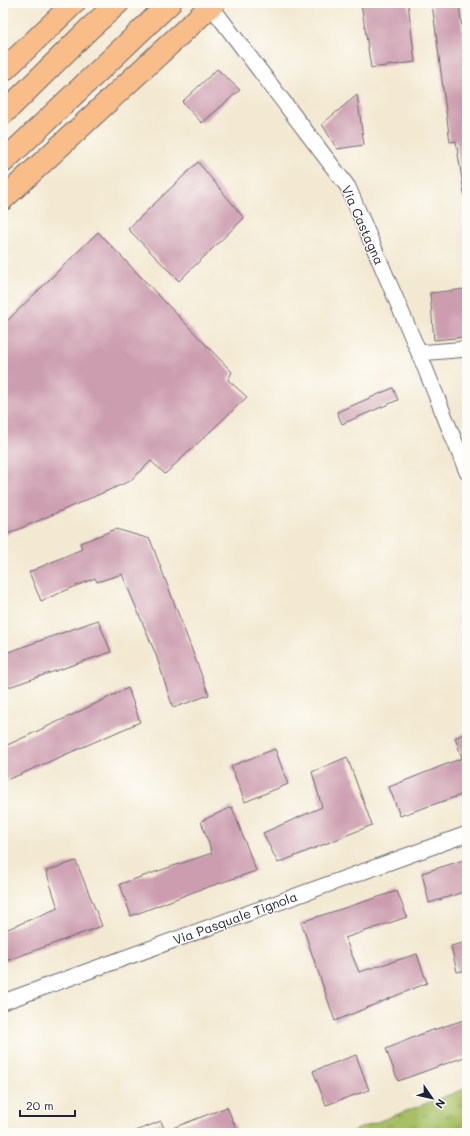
<svg xmlns="http://www.w3.org/2000/svg" width="470" height="1136" font-family="Mali,sans-serif">
  <style>
    .grass { fill: url(#grass-tufts); stroke: #657150 }
    .building { fill: #cc9daf }
    .lines { fill: none; stroke-linecap: round; stroke-linejoin: round }
    .minor-casing { stroke: #6b6870; stroke-width: 17 }
    .trunk-casing { stroke: #6b6870; stroke-width: 24 }
    .minor { stroke: #fff; stroke-width: 15 }
    .trunk { stroke: #f8bd88; stroke-width: 22 }
    .labels { text-anchor: middle; stroke-width: 3; stroke-linejoin: round; paint-order: stroke }
    .street-label { font-size: 13px; fill: #22223b; stroke: #fdfcf7 }
  </style>
  <defs>
    <pattern id="grass-tufts" width="24" height="20" patternUnits="userSpaceOnUse"><rect width="24" height="20" fill="#a8c065"/><path d="M3 7l-1-3M5 7V3M7 7l1-3M15 17l-1-3M17 17v-4M19 17l1-3" fill="none" stroke="#889c54"/></pattern>
  </defs>
  <rect width="100%" height="100%" fill="#fdfcf7"/>
  <filter id="ink" filterUnits="userSpaceOnUse"><feTurbulence type="fractalNoise" baseFrequency=".025" numOctaves="2"/><feDisplacementMap in="SourceGraphic" scale="8" xChannelSelector="R" yChannelSelector="G"/><feConvolveMatrix kernelMatrix="1 2 1 2 8 2 1 2 1" color-interpolation-filters="sRGB"/></filter>
  <filter id="wash" filterUnits="userSpaceOnUse"><feTurbulence type="fractalNoise" baseFrequency=".012" numOctaves="4" result="noise"/><feDisplacementMap in="SourceGraphic" scale="16" xChannelSelector="R" yChannelSelector="G"/><feGaussianBlur stdDeviation="0.9" result="paint"/><feColorMatrix in="noise" values="0 0 0 0 0 0 0 0 0 0 0 0 0 0 0 0 0 1.4 0 .05"/><feComposite in="paint" operator="in"/></filter>
  <g filter="url(#wash)">
    <rect width="100%" height="100%" fill="#f3e9d2"/>
    <path class="grass" d="M 467,1088 L 467,1133 L 348,1133 Z"/>
    <g id="blocks">
      <g class="building">
        <path d="M 361,3 L 408,3 L 415,62 L 371,68 Z"/>
        <path d="M 432,3 L 459,3 L 464,44 L 467,43 L 467,212 L 456,141 L 450,142 Z"/>
        <path d="M 217,69 L 240,90 L 202,123 L 182,102 Z"/>
        <path d="M 357,95 L 364,145 L 337,149 L 322,124 Z"/>
        <path d="M 198,162 L 244,218 L 179,281 L 128,229 Z"/>
        <path d="M 98,232 L 232,372 L 228,380 L 247,397 L 165,474 L 151,461 L 130,481 L 3,536 L 3,325 Z"/>
        <path d="M 467,289 L 467,337 L 434,340 L 430,293 Z"/>
        <path d="M 393,388 L 398,400 L 342,424 L 337,412 Z"/>
        <path d="M 116,529 L 150,539 L 209,695 L 173,708 L 156,655 L 122,574 L 97,582 L 95,578 L 41,601 L 29,572 L 82,549 L 80,543 Z"/>
        <path d="M 98,620 L 111,652 L 3,689 L 3,654 Z"/>
        <path d="M 128,688 L 140,722 L 19,775 L 3,781 L 3,747 L 70,716 Z"/>
        <path d="M 467,732 L 467,793 L 400,816 L 389,787 L 462,758 L 455,738 Z"/>
        <path d="M 275,749 L 288,784 L 245,802 L 231,766 Z"/>
        <path d="M 347,757 L 372,825 L 278,863 L 263,833 L 322,807 L 312,772 Z"/>
        <path d="M 232,807 L 256,871 L 196,891 L 131,916 L 120,884 L 212,853 L 201,821 Z"/>
        <path d="M 467,859 L 467,891 L 429,903 L 422,873 Z"/>
        <path d="M 76,861 L 102,926 L 3,962 L 3,931 L 58,908 L 46,871 Z"/>
        <path d="M 397,891 L 407,917 L 345,938 L 359,972 L 417,954 L 427,983 L 335,1021 L 301,922 Z"/>
        <path d="M 467,942 L 467,970 L 457,972 L 451,946 Z"/>
        <path d="M 467,1019 L 467,1056 L 398,1081 L 386,1049 L 424,1033 Z"/>
        <path d="M 356,1055 L 369,1090 L 326,1105 L 313,1071 Z"/>
        <path d="M 227,1107 L 238,1133 L 131,1133 L 161,1121 L 165,1131 Z"/>
      </g>
    </g>
  </g>
  <g filter="url(#ink)">
    <use href="#blocks" fill-opacity="0" stroke="#6b6870" stroke-width="1"/>
    <g class="lines">
      <defs>
        <g id="minor">
          <path d="M 211,6 L 348,187 L 419,353 L 467,472"/>
          <path d="M 419,353 L 467,349"/>
          <path d="M 3,1002 L 467,834"/>
        </g>
        <g id="trunk">
          <path d="M 3,71 L 74,3"/>
          <path d="M 3,114 L 89,29 L 118,3"/>
          <path d="M 3,162 L 170,3"/>
          <path d="M 3,199 L 214,3"/>
        </g>
      </defs>
      <use href="#minor" class="minor-casing"/>
      <use href="#trunk" class="trunk-casing"/>
      <use href="#minor" class="minor"/>
      <use href="#trunk" class="trunk"/>
    </g>
  </g>
  <g class="labels">
    <g class="street-label">
      <text transform="translate(363 225) rotate(66)" y="5">Via Castagna</text>
      <text transform="translate(235 918) rotate(-20)" y="5">Via Pasquale Tignola</text>
    </g>
  </g>
  <rect width="470" height="1136" fill="none" stroke="#fdfcf7" stroke-width="16"/>
  <g transform="translate(432 1098) rotate(124)" stroke="#fdfcf7" stroke-width="3" paint-order="stroke">
  <path d="M0-3L7 15L0 10L-7 15Z" fill="#22223b"/>
  <text y="-6" font-size="11" font-weight="bold" text-anchor="middle" fill="#22223b">N</text>
  </g>
  <path d="M20 1110v6h55v-6" fill="none" stroke="#22223b" stroke-width="2"/>
  <text x="26" y="1110" font-size="12" fill="#22223b" stroke="#fdfcf7" stroke-width="3" paint-order="stroke">20 m</text>
</svg>
